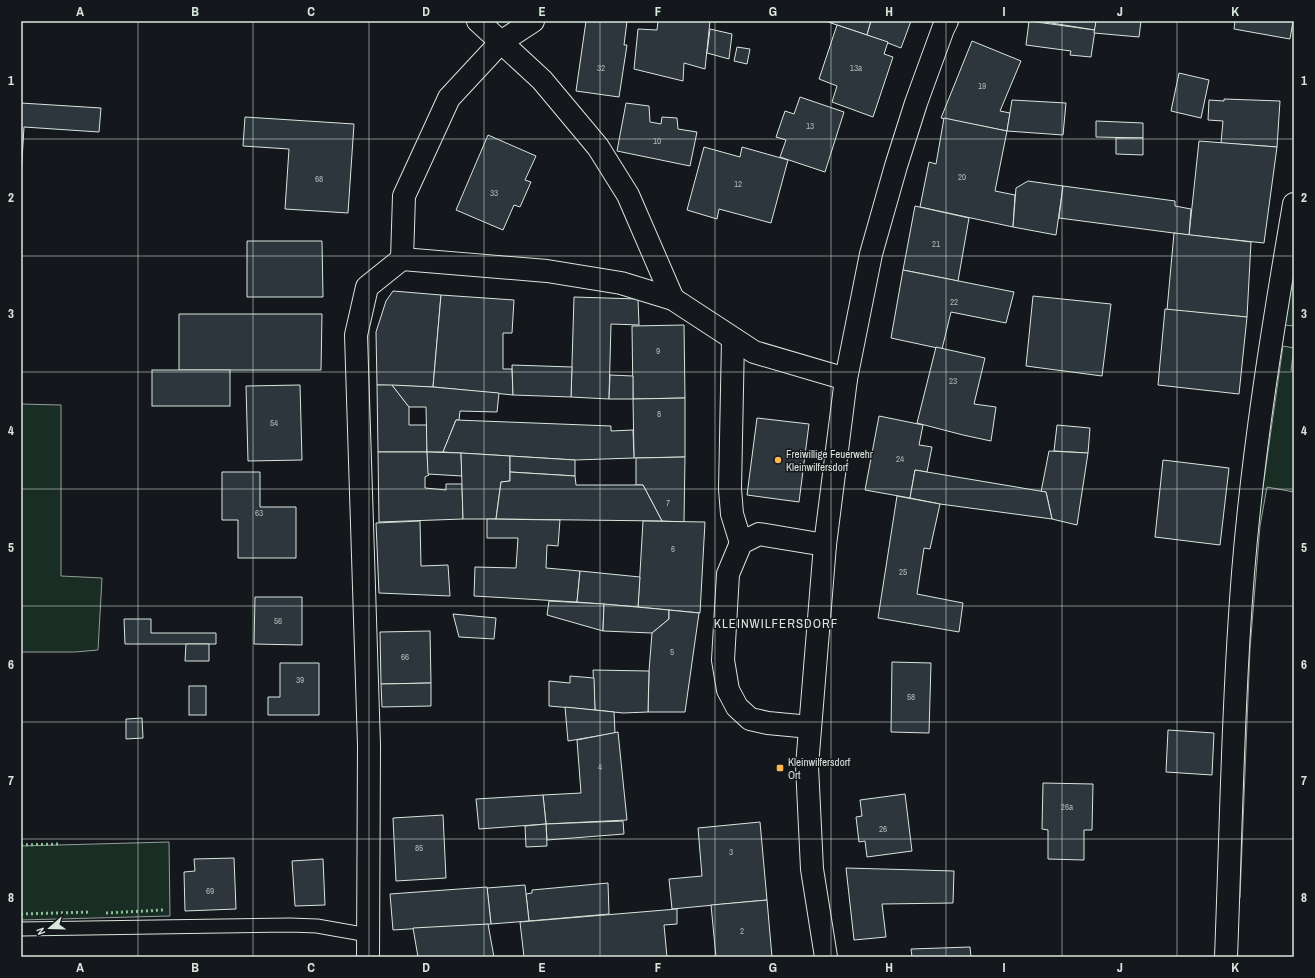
<svg xmlns="http://www.w3.org/2000/svg" width="1315" height="978" font-family="'Archivo Narrow',sans-serif">
  <style>
    .green { fill: #1a2d24; stroke: #939e99 }
    .building { fill: #2c363c; stroke: #d8e6dc }
    .lines { fill: none; stroke-linecap: round; stroke-linejoin: round }
    .service-casing { stroke: #d8e6dc; stroke-width: 15 }
    .minor-casing { stroke: #d8e6dc; stroke-width: 24 }
    .secondary-casing { stroke: #d8e6dc; stroke-width: 24 }
    .service { stroke: #14181c; stroke-width: 13 }
    .minor { stroke: #14181c; stroke-width: 22 }
    .secondary { stroke: #14181c; stroke-width: 22 }
    .hedge { stroke: #8ac095; stroke-width: 3; stroke-dasharray: 2 3; stroke-linecap: butt }
    .grid { fill: none; stroke: #d8e6dc; stroke-width: 1; stroke-opacity: 0.55 }
    .poi-dot { fill: #ffb74d; stroke: #14181c; stroke-width: 1.5 }
    .labels { text-anchor: middle; stroke-width: 3; stroke-linejoin: round; paint-order: stroke }
    .number-label { font-size: 9px; fill: #adbab4 }
    .poi-label { font-size: 11px; fill: #d8e6dc; stroke: #14181c; text-anchor: start }
    .quarter-label { font-size: 13px; letter-spacing: 1px; fill: #d8e6dc; stroke: #14181c }
    .neatline { fill: none; stroke: #d8e6dc; stroke-width: 1.5 }
    .grid-label { font-size: 13px; text-anchor: middle; font-weight: bold; fill: #d8e6dc }
  </style>
  <rect width="100%" height="100%" fill="#14181c"/>
  <g class="green">
    <path d="M 1294,262 L 1294,326 L 1284,325 Z"/>
    <path d="M 1283,346 L 1294,348 L 1291,370 L 1294,371 L 1294,492 L 1267,487 L 1260,526 L 1250,649 L 1240,898 L 1238,898 L 1243,746 L 1256,521 L 1263,487 Z"/>
    <path d="M 21,404 L 61,405 L 61,576 L 102,578 L 98,650 L 75,652 L 21,652 Z"/>
    <path d="M 169,842 L 170,916 L 21,920 L 21,846 Z"/>
  </g>
  <g class="building">
    <path d="M 586,21 L 627,21 L 624,45 L 627,45 L 619,97 L 576,91 Z"/>
    <path d="M 658,21 L 710,21 L 705,69 L 684,63 L 683,81 L 634,69 L 638,29 L 657,30 Z"/>
    <path d="M 825,21 L 871,21 L 867,35 Z"/>
    <path d="M 871,21 L 911,21 L 901,48 L 867,35 Z"/>
    <path d="M 1029,21 L 1095,30 L 1091,57 L 1070,55 L 1071,51 L 1026,45 Z"/>
    <path d="M 1046,21 L 1096,21 L 1095,30 L 1045,22 Z"/>
    <path d="M 1096,21 L 1141,21 L 1139,37 L 1094,33 Z"/>
    <path d="M 1235,21 L 1293,21 L 1290,39 L 1234,29 Z"/>
    <path d="M 837,25 L 888,42 L 884,54 L 893,57 L 873,117 L 832,102 L 837,86 L 819,79 Z"/>
    <path d="M 710,29 L 732,34 L 729,59 L 707,53 Z"/>
    <path d="M 972,41 L 1021,61 L 1000,111 L 1010,113 L 1007,131 L 941,118 Z"/>
    <path d="M 737,47 L 750,49 L 747,64 L 734,61 Z"/>
    <path d="M 1179,73 L 1209,80 L 1201,118 L 1171,111 Z"/>
    <path d="M 800,97 L 844,112 L 825,172 L 780,157 L 786,140 L 776,137 L 785,111 L 794,114 Z"/>
    <path d="M 1224,99 L 1280,101 L 1277,147 L 1221,143 L 1223,121 L 1208,120 L 1209,100 L 1224,101 Z"/>
    <path d="M 1012,100 L 1066,103 L 1063,135 L 1007,131 Z"/>
    <path d="M 21,103 L 101,108 L 99,132 L 24,127 L 21,177 Z"/>
    <path d="M 626,103 L 649,106 L 650,122 L 661,124 L 662,117 L 677,118 L 678,129 L 697,132 L 690,166 L 617,151 Z"/>
    <path d="M 245,117 L 354,124 L 348,213 L 285,209 L 289,149 L 243,146 Z"/>
    <path d="M 944,118 L 1007,131 L 995,191 L 1015,195 L 1013,227 L 920,207 L 929,162 L 936,164 Z"/>
    <path d="M 1096,121 L 1143,123 L 1143,138 L 1096,137 Z"/>
    <path d="M 488,135 L 536,156 L 525,180 L 531,182 L 520,207 L 514,205 L 503,230 L 456,210 Z"/>
    <path d="M 1116,138 L 1143,138 L 1143,155 L 1116,154 Z"/>
    <path d="M 1199,141 L 1277,147 L 1264,243 L 1189,235 Z"/>
    <path d="M 704,147 L 740,157 L 742,147 L 788,160 L 771,223 L 719,209 L 717,219 L 687,210 Z"/>
    <path d="M 1028,181 L 1063,186 L 1056,235 L 1013,227 L 1016,188 Z"/>
    <path d="M 1063,186 L 1175,201 L 1175,206 L 1191,209 L 1189,235 L 1059,218 Z"/>
    <path d="M 915,206 L 969,218 L 958,281 L 903,270 Z"/>
    <path d="M 1174,233 L 1251,242 L 1247,317 L 1167,310 Z"/>
    <path d="M 247,241 L 322,241 L 323,297 L 247,297 Z"/>
    <path d="M 903,270 L 1014,292 L 1006,323 L 951,312 L 942,349 L 891,338 Z"/>
    <path d="M 393,291 L 441,295 L 433,387 L 377,385 L 376,332 L 386,301 Z"/>
    <path d="M 441,295 L 514,300 L 512,333 L 503,333 L 503,369 L 512,369 L 513,395 L 433,387 Z"/>
    <path d="M 1033,296 L 1111,304 L 1102,376 L 1026,366 Z"/>
    <path d="M 574,297 L 638,299 L 639,325 L 611,324 L 609,399 L 571,397 Z"/>
    <path d="M 1165,309 L 1247,317 L 1239,394 L 1158,385 Z"/>
    <path d="M 179,314 L 322,314 L 321,370 L 179,370 Z"/>
    <path d="M 684,325 L 685,398 L 633,399 L 632,326 Z"/>
    <path d="M 936,347 L 985,358 L 974,404 L 996,407 L 991,441 L 963,435 L 917,423 Z"/>
    <path d="M 512,365 L 572,367 L 571,397 L 513,395 Z"/>
    <rect x="152" y="370" width="78" height="36"/>
    <path d="M 610,375 L 633,376 L 633,399 L 609,399 Z"/>
    <path d="M 300,385 L 302,460 L 248,461 L 246,386 Z"/>
    <path d="M 377,385 L 392,385 L 409,407 L 409,425 L 427,425 L 427,452 L 378,452 Z"/>
    <path d="M 392,385 L 433,387 L 499,393 L 497,412 L 460,411 L 459,420 L 456,420 L 443,452 L 427,452 L 426,407 L 409,407 Z"/>
    <path d="M 685,398 L 685,457 L 634,458 L 633,399 Z"/>
    <path d="M 879,416 L 923,425 L 919,445 L 932,447 L 927,472 L 915,470 L 910,498 L 865,490 Z"/>
    <path d="M 757,418 L 809,424 L 799,502 L 747,495 Z"/>
    <path d="M 456,420 L 611,426 L 611,431 L 633,430 L 634,458 L 575,460 L 443,452 Z"/>
    <path d="M 1057,425 L 1090,428 L 1088,453 L 1054,451 Z"/>
    <path d="M 1049,451 L 1088,453 L 1077,525 L 1052,519 L 1046,492 L 1041,492 Z"/>
    <path d="M 378,452 L 427,452 L 429,475 L 425,477 L 425,488 L 446,490 L 446,484 L 462,484 L 463,519 L 379,522 Z"/>
    <path d="M 427,452 L 461,453 L 462,476 L 428,474 Z"/>
    <path d="M 461,453 L 510,456 L 510,481 L 501,482 L 496,519 L 463,519 Z"/>
    <path d="M 510,456 L 575,460 L 575,476 L 510,472 Z"/>
    <path d="M 685,457 L 684,522 L 662,521 L 643,485 L 636,485 L 636,458 Z"/>
    <path d="M 1163,460 L 1229,468 L 1220,545 L 1155,537 Z"/>
    <path d="M 915,470 L 1046,492 L 1052,519 L 940,504 L 910,498 Z"/>
    <path d="M 222,472 L 260,472 L 260,507 L 296,507 L 296,558 L 238,558 L 238,520 L 222,520 Z"/>
    <path d="M 510,472 L 575,476 L 576,485 L 643,485 L 662,521 L 496,519 L 501,482 L 510,481 Z"/>
    <path d="M 897,496 L 940,504 L 930,549 L 924,548 L 917,594 L 963,603 L 959,632 L 878,618 Z"/>
    <path d="M 487,519 L 560,520 L 558,546 L 547,545 L 546,568 L 580,571 L 577,602 L 474,596 L 475,567 L 516,568 L 518,538 L 487,538 Z"/>
    <path d="M 420,521 L 421,566 L 448,565 L 450,596 L 379,593 L 376,523 Z"/>
    <path d="M 643,521 L 705,522 L 700,613 L 638,607 Z"/>
    <path d="M 580,571 L 640,577 L 638,607 L 577,602 Z"/>
    <path d="M 255,597 L 302,597 L 302,645 L 254,644 Z"/>
    <path d="M 549,601 L 604,604 L 603,631 L 547,615 Z"/>
    <path d="M 604,604 L 669,610 L 669,619 L 652,633 L 603,631 Z"/>
    <path d="M 669,610 L 699,613 L 685,712 L 648,712 L 649,671 L 652,633 L 669,619 Z"/>
    <path d="M 453,614 L 496,618 L 494,639 L 459,637 Z"/>
    <path d="M 124,619 L 151,619 L 151,633 L 216,633 L 216,644 L 125,644 Z"/>
    <path d="M 430,631 L 431,683 L 381,684 L 380,632 Z"/>
    <path d="M 186,644 L 209,644 L 209,661 L 185,661 Z"/>
    <path d="M 892,662 L 931,663 L 929,733 L 891,732 Z"/>
    <path d="M 280,663 L 319,663 L 319,715 L 268,715 L 268,697 L 280,697 Z"/>
    <path d="M 593,670 L 649,671 L 648,712 L 623,713 L 595,710 Z"/>
    <path d="M 570,676 L 594,678 L 595,710 L 549,706 L 549,681 L 570,683 Z"/>
    <path d="M 431,683 L 431,706 L 382,707 L 381,684 Z"/>
    <rect x="189" y="686" width="17" height="29"/>
    <path d="M 565,707 L 614,712 L 615,733 L 568,741 Z"/>
    <path d="M 142,718 L 143,738 L 126,739 L 126,719 Z"/>
    <path d="M 1168,730 L 1214,733 L 1212,775 L 1166,772 Z"/>
    <path d="M 618,732 L 627,820 L 546,824 L 543,795 L 581,793 L 577,740 Z"/>
    <path d="M 1043,783 L 1093,784 L 1092,830 L 1084,830 L 1084,860 L 1048,859 L 1048,830 L 1042,829 Z"/>
    <path d="M 905,794 L 912,851 L 867,857 L 865,841 L 859,842 L 856,817 L 862,816 L 860,800 Z"/>
    <path d="M 543,795 L 546,824 L 479,829 L 476,799 Z"/>
    <path d="M 443,815 L 446,878 L 396,881 L 393,818 Z"/>
    <path d="M 623,821 L 624,834 L 547,840 L 546,824 Z"/>
    <path d="M 760,822 L 767,900 L 672,909 L 669,879 L 702,876 L 698,828 Z"/>
    <path d="M 546,824 L 547,846 L 526,847 L 525,826 Z"/>
    <path d="M 234,858 L 236,909 L 185,911 L 184,872 L 195,871 L 194,859 Z"/>
    <path d="M 323,859 L 325,905 L 295,906 L 292,861 Z"/>
    <path d="M 846,868 L 954,871 L 953,903 L 882,904 L 886,937 L 854,940 Z"/>
    <path d="M 608,883 L 609,914 L 529,921 L 526,894 L 532,893 L 532,890 Z"/>
    <path d="M 525,885 L 529,921 L 491,924 L 487,888 Z"/>
    <path d="M 487,887 L 491,924 L 393,930 L 390,894 Z"/>
    <path d="M 767,900 L 772,957 L 716,957 L 711,905 Z"/>
    <path d="M 677,909 L 677,924 L 664,925 L 667,957 L 524,957 L 520,922 Z"/>
    <path d="M 488,924 L 494,957 L 418,957 L 413,928 Z"/>
    <path d="M 970,947 L 971,957 L 912,957 L 911,949 Z"/>
  </g>
  <g class="lines">
    <defs>
      <path id="service" d="M 21,929 L 290,925 L 317,926 L 368,935"/>
      <g id="minor">
        <path d="M 478,21 L 542,80 L 598,147 L 628,195 L 673,299"/>
        <path d="M 402,259 L 404,196 L 449,98 L 501,42 L 533,21"/>
        <path d="M 733,339 L 730,489 L 732,514 L 741,543"/>
        <path d="M 810,727 L 768,723 L 750,719 L 737,707 L 728,690 L 723,660 L 728,574 L 741,543 L 759,534 L 825,545"/>
        <path d="M 368,957 L 369,745 L 356,335 L 367,287 L 402,259 L 547,271 L 621,283 L 673,299 L 754,352 L 846,379"/>
        <path d="M 1226,957 C 1231,829 1233,701 1243,573 C 1253,449 1273,326 1294,204"/>
      </g>
      <path id="secondary" d="M 826,957 L 812,869 L 807,766 L 825,545 L 846,379 L 871,254 L 896,166 L 916,103 L 943,29 L 947,21"/>
    </defs>
    <use href="#service" class="service-casing"/>
    <use href="#minor" class="minor-casing"/>
    <use href="#secondary" class="secondary-casing"/>
    <use href="#service" class="service"/>
    <use href="#minor" class="minor"/>
    <use href="#secondary" class="secondary"/>
    <g class="hedge">
      <path d="M 21,845 L 59,844"/>
      <path d="M 106,913 L 163,910"/>
      <path d="M 21,914 L 91,912"/>
    </g>
  </g>
  <path class="grid" d="M 138,21 L 138,957M 253,21 L 253,957M 369,21 L 369,957M 484,21 L 484,957M 600,21 L 600,957M 715,21 L 715,957M 831,21 L 831,957M 946,21 L 946,957M 1062,21 L 1062,957M 1177,21 L 1177,957M 21,139 L 1294,139M 21,256 L 1294,256M 21,372 L 1294,372M 21,489 L 1294,489M 21,606 L 1294,606M 21,722 L 1294,722M 21,839 L 1294,839"/>
  <g class="poi-dot">
    <circle cx="778" cy="460" r="4"/>
    <rect x="776" y="764" width="8" height="8" rx="2"/>
  </g>
  <g class="labels">
    <g class="number-label">
      <text x="601" y="71">32</text>
      <text x="856" y="71">13a</text>
      <text x="982" y="89">19</text>
      <text x="810" y="129">13</text>
      <text x="657" y="144">10</text>
      <text x="962" y="180">20</text>
      <text x="319" y="182">68</text>
      <text x="738" y="187">12</text>
      <text x="494" y="196">33</text>
      <text x="936" y="247">21</text>
      <text x="954" y="305">22</text>
      <text x="658" y="354">9</text>
      <text x="953" y="384">23</text>
      <text x="659" y="417">8</text>
      <text x="274" y="426">54</text>
      <text x="900" y="462">24</text>
      <text x="668" y="506">7</text>
      <text x="259" y="516">63</text>
      <text x="673" y="552">6</text>
      <text x="903" y="575">25</text>
      <text x="278" y="624">56</text>
      <text x="672" y="655">5</text>
      <text x="405" y="660">66</text>
      <text x="300" y="683">39</text>
      <text x="911" y="700">58</text>
      <text x="600" y="770">4</text>
      <text x="1067" y="810">26a</text>
      <text x="883" y="832">26</text>
      <text x="419" y="851">85</text>
      <text x="731" y="855">3</text>
      <text x="210" y="894">69</text>
      <text x="742" y="934">2</text>
    </g>
    <g class="poi-label">
      <text x="786" y="458">Freiwillige Feuerwehr<tspan x="786" dy="13">Kleinwilfersdorf</tspan></text>
      <text x="788" y="766">Kleinwilfersdorf<tspan x="788" dy="13">Ort</tspan></text>
    </g>
    <g class="quarter-label">
      <text x="776" y="628">KLEINWILFERSDORF</text>
    </g>
  </g>
  <rect width="1315" height="978" fill="none" stroke="#14181c" stroke-width="44"/>
  <g transform="translate(50 928) rotate(250)" stroke="#14181c" stroke-width="3" paint-order="stroke">
  <path d="M0-3L7 15L0 10L-7 15Z" fill="#d8e6dc"/>
  <text y="-6" font-size="11" font-weight="bold" text-anchor="middle" fill="#d8e6dc">N</text>
  </g>
  <rect x="22" y="22" width="1271" height="934" class="neatline"/>
  <g class="grid-label">
    <text x="80" y="16">A</text>
    <text x="195" y="16">B</text>
    <text x="311" y="16">C</text>
    <text x="426" y="16">D</text>
    <text x="542" y="16">E</text>
    <text x="658" y="16">F</text>
    <text x="773" y="16">G</text>
    <text x="889" y="16">H</text>
    <text x="1004" y="16">I</text>
    <text x="1120" y="16">J</text>
    <text x="1235" y="16">K</text>
    <text x="11" y="85">1</text>
    <text x="1304" y="85">1</text>
    <text x="11" y="202">2</text>
    <text x="1304" y="202">2</text>
    <text x="11" y="318">3</text>
    <text x="1304" y="318">3</text>
    <text x="11" y="435">4</text>
    <text x="1304" y="435">4</text>
    <text x="11" y="552">5</text>
    <text x="1304" y="552">5</text>
    <text x="11" y="669">6</text>
    <text x="1304" y="669">6</text>
    <text x="11" y="785">7</text>
    <text x="1304" y="785">7</text>
    <text x="11" y="902">8</text>
    <text x="1304" y="902">8</text>
    <text x="80" y="972">A</text>
    <text x="195" y="972">B</text>
    <text x="311" y="972">C</text>
    <text x="426" y="972">D</text>
    <text x="542" y="972">E</text>
    <text x="658" y="972">F</text>
    <text x="773" y="972">G</text>
    <text x="889" y="972">H</text>
    <text x="1004" y="972">I</text>
    <text x="1120" y="972">J</text>
    <text x="1235" y="972">K</text>
  </g>
</svg>
